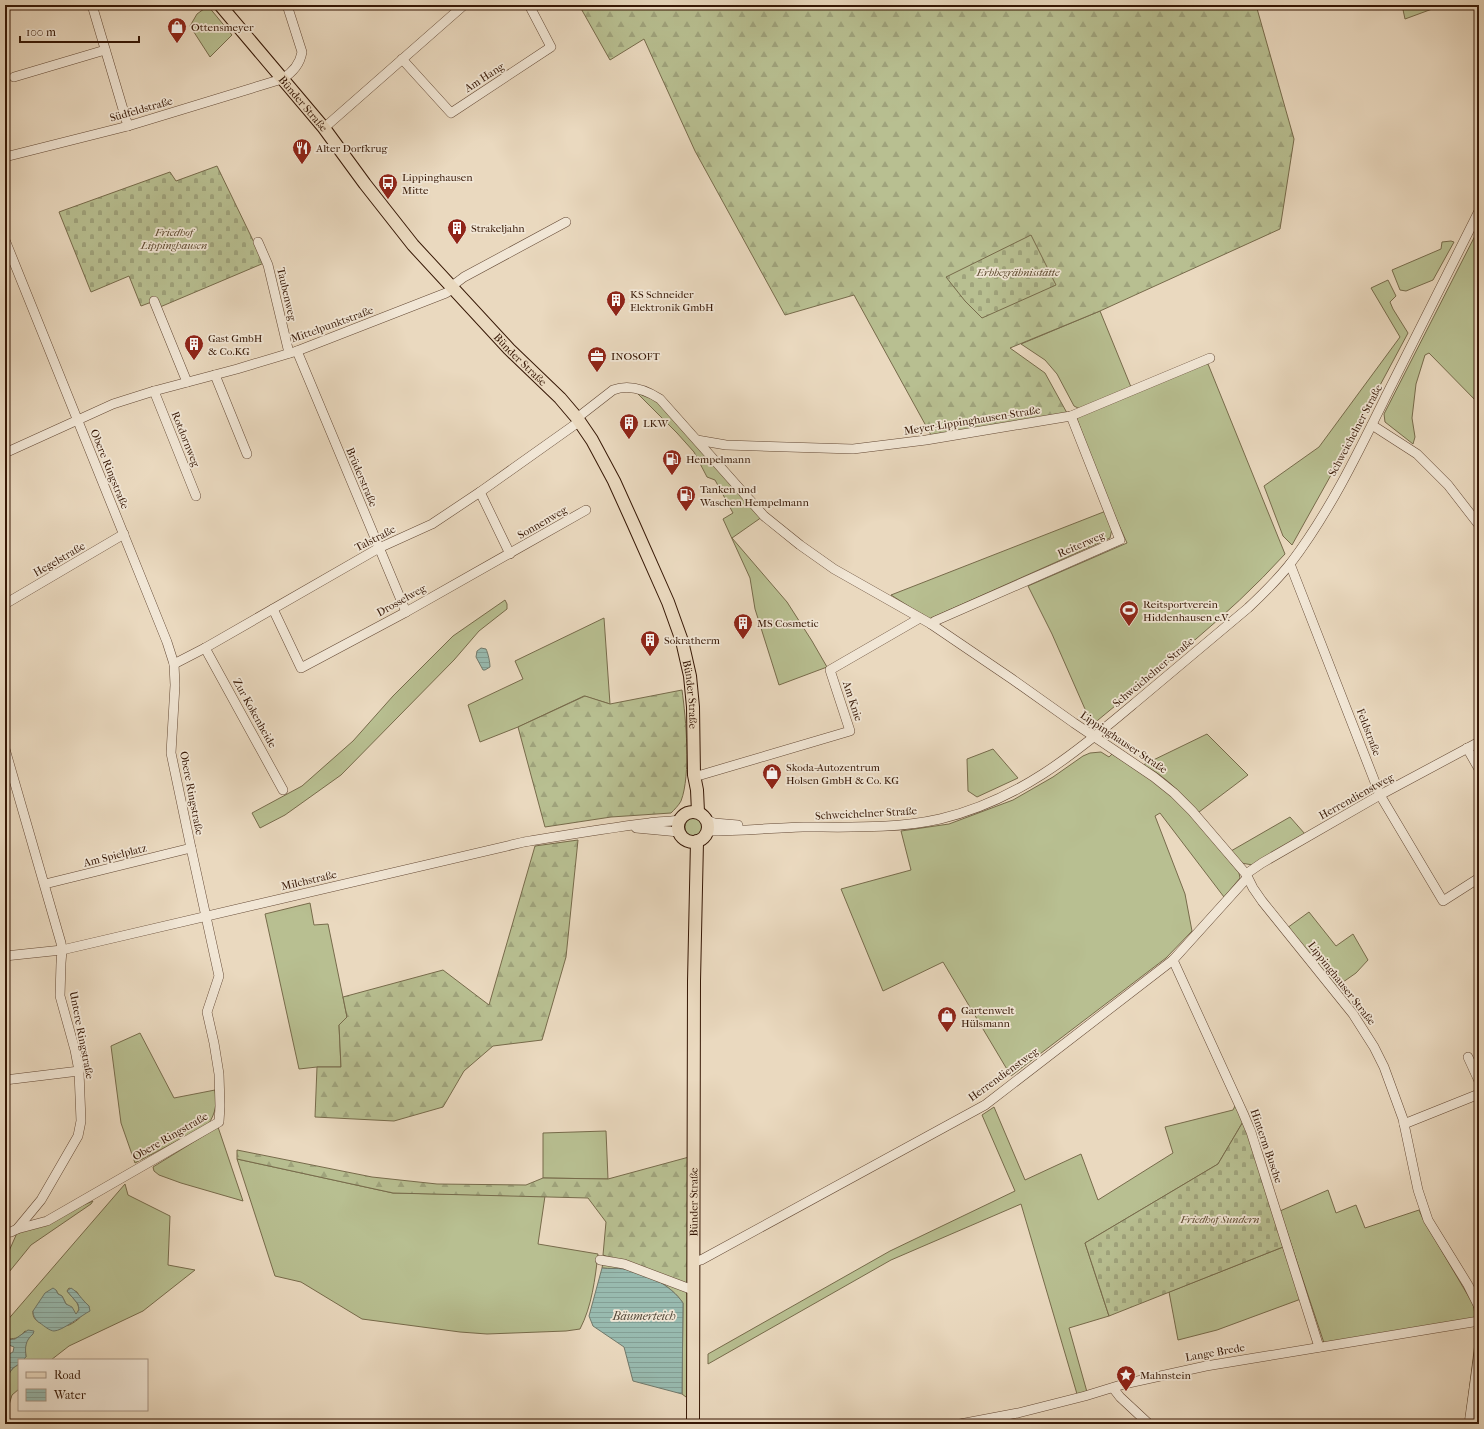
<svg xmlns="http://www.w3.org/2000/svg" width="1484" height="1429" font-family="'IM FELL French Canon',serif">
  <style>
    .grass { fill: #b8bf91; stroke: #776b4b; fill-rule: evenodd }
    .forest { fill: url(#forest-firs); stroke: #776b4b }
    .cemetery { fill: url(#cemetery-stones); stroke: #776b4b }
    .water { fill: url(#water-rules); stroke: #71796b }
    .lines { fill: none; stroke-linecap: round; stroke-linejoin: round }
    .minor-casing { stroke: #634834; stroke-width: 10 }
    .major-casing { stroke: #361705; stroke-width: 14 }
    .minor { stroke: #f1e6d5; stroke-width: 9 }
    .major { stroke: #ead9bf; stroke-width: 12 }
    .labels { text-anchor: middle; stroke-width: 3.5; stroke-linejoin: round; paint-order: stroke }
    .poi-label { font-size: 11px; fill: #361705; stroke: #f1e6d5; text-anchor: start }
    .street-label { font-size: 11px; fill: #361705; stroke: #f1e6d5 }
    .park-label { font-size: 11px; font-style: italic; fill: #5d492f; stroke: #f1e6d5 }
    .water-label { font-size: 12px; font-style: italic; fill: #534838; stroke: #f1e6d5 }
  </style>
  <defs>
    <pattern id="forest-firs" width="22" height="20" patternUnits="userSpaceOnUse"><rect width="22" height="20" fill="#b8bf91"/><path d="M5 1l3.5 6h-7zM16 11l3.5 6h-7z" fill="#9fa37c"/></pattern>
    <pattern id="cemetery-stones" width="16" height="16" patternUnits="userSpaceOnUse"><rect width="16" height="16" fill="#b8bf91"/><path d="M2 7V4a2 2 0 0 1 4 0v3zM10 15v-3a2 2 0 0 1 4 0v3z" fill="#9fa37c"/></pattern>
    <pattern id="water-rules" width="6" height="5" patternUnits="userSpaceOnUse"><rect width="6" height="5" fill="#98baaf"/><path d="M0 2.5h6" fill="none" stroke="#849f95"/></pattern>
  </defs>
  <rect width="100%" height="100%" fill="#ead9bf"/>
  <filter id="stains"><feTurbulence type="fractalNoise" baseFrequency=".005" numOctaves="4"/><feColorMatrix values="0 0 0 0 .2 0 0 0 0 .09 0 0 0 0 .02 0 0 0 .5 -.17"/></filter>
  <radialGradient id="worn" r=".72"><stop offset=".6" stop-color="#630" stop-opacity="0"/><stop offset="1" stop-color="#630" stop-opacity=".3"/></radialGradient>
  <g class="grass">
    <path d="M 1402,5 L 1443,5 L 1405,19 Z"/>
    <path d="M 208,6 L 232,35 L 210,57 L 190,26 L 197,14 Z"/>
    <path d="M 1479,228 L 1479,404 L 1429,353 L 1425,355 L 1416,384 L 1412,418 L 1415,437 L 1413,444 L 1385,422 L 1384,414 Z"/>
    <path d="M 1451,241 L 1454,242 L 1433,280 L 1406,291 L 1400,290 L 1392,270 L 1441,249 L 1442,242 Z"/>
    <path d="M 1388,280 L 1396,296 L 1390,302 L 1393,309 L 1408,333 L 1355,432 L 1292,545 L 1283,536 L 1264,486 L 1319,447 L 1400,337 L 1371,288 Z"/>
    <path d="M 1100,311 L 1131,387 L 1080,409 L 1074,406 L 1057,374 L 1045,360 L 1021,344 Z"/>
    <path d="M 1204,364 L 1208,364 L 1285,554 C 1227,618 1158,670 1092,725 L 1052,634 L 1028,586 L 1127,543 L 1102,487 L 1077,419 L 1080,416 Z"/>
    <path d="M 637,393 L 643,394 L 661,404 L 762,517 L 732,538 L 787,602 L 812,641 L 827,667 L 779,685 L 755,609 L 750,578 L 723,519 L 733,513 L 715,480 L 707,477 L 694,452 L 677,433 Z"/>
    <path d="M 1106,511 L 1112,529 L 1110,538 L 929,619 L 891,595 Z"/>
    <path d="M 505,600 L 507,604 L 507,609 L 479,631 L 454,660 L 341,775 L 285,815 L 260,828 L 252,813 L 302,786 L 353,741 L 393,696 L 453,636 Z"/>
    <path d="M 604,618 L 610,704 L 584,696 L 518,727 L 480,742 L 468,705 L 523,679 L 515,661 Z"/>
    <path d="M 1207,734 L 1248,775 L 1199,812 C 1182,795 1165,775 1143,765 Z"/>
    <path d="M 993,749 L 1018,778 L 977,797 L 968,791 L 967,759 Z"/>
    <path d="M 1101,752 L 1109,757 L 1112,754 C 1132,767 1152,779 1170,794 C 1194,816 1214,843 1235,868 L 1239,873 L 1240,878 L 1224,897 L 1160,813 L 1155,816 L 1185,894 L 1192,931 L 1166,958 L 1011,1076 L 943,962 L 883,991 L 841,889 L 911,870 L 901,831 L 949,824 L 1013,800 L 1053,777 L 1083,756 L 1090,753 Z"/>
    <path d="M 1290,817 L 1305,834 L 1253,865 L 1241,863 L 1231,851 Z"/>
    <circle cx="694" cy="827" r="9"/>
    <path d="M 310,903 L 314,925 L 328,924 L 347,1017 L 339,1025 L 341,1067 L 317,1067 L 299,1069 L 265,914 Z"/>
    <path d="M 1309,912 L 1336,946 L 1353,934 L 1368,960 L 1356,973 L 1336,987 L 1287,928 Z"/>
    <path d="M 140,1033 L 174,1098 L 215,1090 C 217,1104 216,1112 208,1125 L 135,1163 L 121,1123 L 111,1046 Z"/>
    <path d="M 1236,1104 L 1244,1120 L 1218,1164 L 1085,1243 L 1109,1316 L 1069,1328 L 1087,1392 L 1077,1394 L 1021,1204 L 891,1260 L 708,1364 L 708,1354 L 890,1251 L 1015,1191 L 982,1115 L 994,1107 L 1025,1180 L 1081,1154 L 1098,1200 L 1173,1153 L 1165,1127 L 1233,1110 Z"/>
    <path d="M 218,1127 L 243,1201 L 181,1183 L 159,1175 L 154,1171 L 153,1167 Z"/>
    <path d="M 606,1131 L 608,1179 L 543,1178 L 543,1133 Z"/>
    <path d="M 237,1159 L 393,1193 L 545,1196 L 538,1244 L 598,1254 C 595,1279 592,1306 580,1329 L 566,1331 L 487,1334 L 460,1332 L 362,1319 L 301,1282 L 275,1276 Z"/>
    <path d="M 125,1184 L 128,1195 L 170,1216 L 168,1265 L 195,1270 L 143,1311 L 69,1346 L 51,1360 L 23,1360 L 26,1357 C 25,1347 24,1341 33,1334 L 25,1331 C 17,1341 15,1337 5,1340 L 5,1323 ZM 69,1288 L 77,1292 L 80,1297 L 89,1306 C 84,1314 78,1321 69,1325 C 65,1326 60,1326 56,1325 C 46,1325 32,1324 33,1311 L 56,1290 L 58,1294 L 62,1296 L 66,1304 L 73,1310 L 74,1313 L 76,1314 C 84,1306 72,1298 67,1291 Z"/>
    <path d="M 1328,1190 L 1336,1213 L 1356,1205 L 1365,1228 L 1419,1210 L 1423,1219 L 1473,1304 L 1476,1319 L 1324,1343 L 1280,1211 Z"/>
    <path d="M 93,1201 L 91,1204 L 31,1245 L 5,1277 L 5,1260 L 17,1233 Z"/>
    <path d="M 1283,1247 L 1301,1299 L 1217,1330 L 1178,1340 L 1169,1292 Z"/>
    <path d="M 603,1263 L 625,1267 L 685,1290 L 688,1295 L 688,1393 L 686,1397 L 682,1394 L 683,1303 C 671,1285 645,1272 624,1269 C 617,1268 609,1269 602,1268 Z"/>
    <path d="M 1474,1328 L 1479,1328 L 1479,1412 L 1478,1424 L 1465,1424 L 1476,1335 Z"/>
    <path d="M 19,1364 L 19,1389 L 12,1395 L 5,1418 L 5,1379 L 13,1368 Z"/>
  </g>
  <g class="forest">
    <path d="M 579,5 L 1256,5 L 1294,139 L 1280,229 L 1100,311 L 1010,348 L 1045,373 L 1067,413 L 975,429 L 931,435 L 854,295 L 785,315 L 695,151 L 644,39 L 610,60 Z"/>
    <path d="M 682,690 C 686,719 691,775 681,801 C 679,805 674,810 671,813 L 611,817 L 545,827 L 518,727 L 585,696 L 610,704 Z"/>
    <path d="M 578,840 L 566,957 L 542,1040 L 493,1046 L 464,1071 L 443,1107 L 394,1121 L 315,1117 L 317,1067 L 341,1067 L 339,1025 L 347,1017 L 343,997 L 443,970 L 489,1005 L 535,846 Z"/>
    <path d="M 237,1150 L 372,1177 L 437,1184 L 526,1185 L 543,1178 L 608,1179 L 689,1157 L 688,1284 L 603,1255 L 606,1222 L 588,1198 L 393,1193 L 237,1159 Z"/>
  </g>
  <g class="cemetery">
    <path d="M 217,166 L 264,263 L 160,307 L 157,300 L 141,306 L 129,276 L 91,292 L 59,212 L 170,172 L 176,181 Z"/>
    <path d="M 1031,235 L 1056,285 L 982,318 L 965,301 L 946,277 Z"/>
    <path d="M 1244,1120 L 1283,1247 L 1109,1316 L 1085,1243 L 1218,1164 Z"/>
  </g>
  <g class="water">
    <path d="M 481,648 L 486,649 C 488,653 490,662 490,667 L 485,670 L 483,670 L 476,657 L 477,651 Z"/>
    <path d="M 602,1268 C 609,1269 617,1268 624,1269 C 645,1272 671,1285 683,1303 L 682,1394 L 633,1381 L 624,1347 L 593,1326 L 589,1316 Z"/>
    <path d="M 53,1288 L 56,1290 L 58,1294 L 62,1296 L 66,1304 L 72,1307 L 76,1314 L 79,1310 L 78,1304 L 67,1291 L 71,1288 C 78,1292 82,1300 89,1306 L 90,1311 C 82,1315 62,1331 54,1331 C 50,1331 44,1326 40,1323 C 36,1321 33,1316 33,1311 L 45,1293 Z"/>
    <path d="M 28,1330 L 34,1331 L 33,1334 C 25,1341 25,1347 26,1357 L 23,1360 L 19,1360 L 19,1364 L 13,1368 L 5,1379 L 5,1353 L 7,1355 L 13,1352 L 14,1347 L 9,1345 L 5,1345 L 5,1340 L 15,1339 Z"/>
  </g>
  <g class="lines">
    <defs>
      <g id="minor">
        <path d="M 92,5 L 128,126"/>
        <path d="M 402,59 L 451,113 L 551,47 L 529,5"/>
        <path d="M 14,77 L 105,50"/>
        <path d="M 324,128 L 464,5"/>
        <path d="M 5,157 L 128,126 L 282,79 C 292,73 300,64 302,52 L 287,5"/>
        <path d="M 5,240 L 167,642 L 174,664 L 175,685 L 171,753 L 191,848 L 219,976 L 207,1012 L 214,1043 L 219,1074 L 220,1106 L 219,1122 L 47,1221 L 17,1229"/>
        <path d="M 258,242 L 268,265 L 289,353"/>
        <path d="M 452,286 L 464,277 L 566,222"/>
        <path d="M 154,301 L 187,382"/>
        <path d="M 297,351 L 406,612"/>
        <path d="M 215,375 L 247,454"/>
        <path d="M 154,391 L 196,496"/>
        <path d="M 577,418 L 613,390 C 629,384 646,390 660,399 L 764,516 L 800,545 L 834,569 L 931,624 L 1012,679 L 1074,723 L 1154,777 L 1174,793 L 1192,811 L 1246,874 L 1253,888 L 1262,901 L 1353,1014 L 1374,1047 L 1384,1067 L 1403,1119 L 1418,1190 L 1428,1220 L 1468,1285 L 1479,1307"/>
        <path d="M 1372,425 L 1417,454 L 1448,485 L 1479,525"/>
        <path d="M 697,440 L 726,445 L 853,449 L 926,440 L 1071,416 L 1210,358"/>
        <path d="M 5,453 L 113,404 L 154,391 L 237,369 L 297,351 L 446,293 L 454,288"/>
        <path d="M 480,492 L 510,554"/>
        <path d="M 1290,564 L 1380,795 L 1443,901 L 1479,878"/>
        <path d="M 5,604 L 124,534"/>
        <path d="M 273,609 L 301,668 L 406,612 L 586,510"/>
        <path d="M 931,624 L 935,621 L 1120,540 L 1071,416"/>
        <path d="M 205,648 L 283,790"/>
        <path d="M 174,664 L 205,648 L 379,548 L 432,524 L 480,492 L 580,421"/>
        <path d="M 1467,748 L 1479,769"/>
        <path d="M 5,749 L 61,943 L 62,950 L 61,963 L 60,996 L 75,1050 L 79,1071 L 81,1121 L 78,1136 L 41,1200 L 17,1229 L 11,1232 L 5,1233"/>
        <path d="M 694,775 L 701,775 L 850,731 L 830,670 L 920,618"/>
        <path d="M 707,820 L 714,823 L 738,825"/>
        <path d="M 636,828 L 679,832"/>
        <path d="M 708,831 C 740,831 771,828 803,827 C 849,827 896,829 940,819 C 1020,800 1075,753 1136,702 C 1173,671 1211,639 1248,608 C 1263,594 1277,580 1290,564 C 1329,513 1358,453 1386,396 C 1417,334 1448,273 1479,211"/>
        <path d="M 1246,874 L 1262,863 L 1380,795 L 1479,742"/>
        <path d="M 45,884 L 191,848"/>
        <path d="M 5,956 L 62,950 L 524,842 C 566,835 607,828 649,823 C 659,821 669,822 680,820"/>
        <path d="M 1173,960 L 1243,1113 L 1251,1132 L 1319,1347"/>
        <path d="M 1468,1057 L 1479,1081"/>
        <path d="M 5,1080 L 79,1071"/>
        <path d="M 1404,1124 L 1479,1094"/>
        <path d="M 600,1260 L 624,1264 L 693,1290"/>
        <path d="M 694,1262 L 701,1260 L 985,1105 L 1173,960 L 1247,878"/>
        <path d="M 1113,1388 L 1120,1397 L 1149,1424"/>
        <path d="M 960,1424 L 1018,1413 L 1085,1396 L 1124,1384 L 1206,1366 L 1479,1321"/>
        <path d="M 1469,1424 L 1479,1352"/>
      </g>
      <g id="major">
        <path id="s1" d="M 220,5 L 324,128 L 365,184 L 413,245 L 509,349 L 560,398 L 577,418 L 592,440 L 614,481 L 633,523 L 668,602 L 682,641 L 690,676 L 693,707 L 694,775 L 697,790 L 698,812"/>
        <circle cx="693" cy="827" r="15"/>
        <path id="s2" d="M 693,1424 L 694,981 L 697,841"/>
      </g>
    </defs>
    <use href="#minor" class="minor-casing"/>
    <use href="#major" class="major-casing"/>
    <use href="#minor" class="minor"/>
    <use href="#major" class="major"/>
  </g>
  <defs>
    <symbol id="shop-pin" viewBox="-11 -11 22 30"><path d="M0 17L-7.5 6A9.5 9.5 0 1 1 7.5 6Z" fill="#8f2418" stroke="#f1e6d5"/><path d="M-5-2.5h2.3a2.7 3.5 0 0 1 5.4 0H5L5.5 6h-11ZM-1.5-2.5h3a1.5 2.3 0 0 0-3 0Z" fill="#fff"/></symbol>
    <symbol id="restaurant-pin" viewBox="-11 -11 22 30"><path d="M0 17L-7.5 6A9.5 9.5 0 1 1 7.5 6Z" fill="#8f2418" stroke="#f1e6d5"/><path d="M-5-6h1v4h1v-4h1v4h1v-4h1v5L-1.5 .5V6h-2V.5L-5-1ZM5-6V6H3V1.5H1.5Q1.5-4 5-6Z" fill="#fff"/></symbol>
    <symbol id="bus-pin" viewBox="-11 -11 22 30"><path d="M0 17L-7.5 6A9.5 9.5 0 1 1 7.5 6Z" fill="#8f2418" stroke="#f1e6d5"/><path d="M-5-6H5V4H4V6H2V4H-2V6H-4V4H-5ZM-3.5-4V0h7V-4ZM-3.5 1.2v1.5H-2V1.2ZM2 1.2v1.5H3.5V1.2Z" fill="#fff"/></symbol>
    <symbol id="building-pin" viewBox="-11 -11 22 30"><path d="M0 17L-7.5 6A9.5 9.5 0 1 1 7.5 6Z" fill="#8f2418" stroke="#f1e6d5"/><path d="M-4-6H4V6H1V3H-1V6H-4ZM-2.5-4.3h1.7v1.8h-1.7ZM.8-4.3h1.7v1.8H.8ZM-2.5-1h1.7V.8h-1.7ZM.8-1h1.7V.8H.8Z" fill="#fff"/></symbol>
    <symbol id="office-pin" viewBox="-11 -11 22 30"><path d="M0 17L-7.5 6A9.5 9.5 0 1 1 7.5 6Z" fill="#8f2418" stroke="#f1e6d5"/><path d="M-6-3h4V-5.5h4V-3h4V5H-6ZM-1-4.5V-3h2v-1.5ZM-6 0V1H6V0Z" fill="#fff"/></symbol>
    <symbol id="fuel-pin" viewBox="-11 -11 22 30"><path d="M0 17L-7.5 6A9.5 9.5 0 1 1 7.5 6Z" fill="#8f2418" stroke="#f1e6d5"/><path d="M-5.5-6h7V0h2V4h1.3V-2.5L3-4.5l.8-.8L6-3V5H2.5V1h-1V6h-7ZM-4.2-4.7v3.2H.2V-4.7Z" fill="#fff"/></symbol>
    <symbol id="stadium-pin" viewBox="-11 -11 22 30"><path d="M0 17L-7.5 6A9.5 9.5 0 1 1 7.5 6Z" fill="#8f2418" stroke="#f1e6d5"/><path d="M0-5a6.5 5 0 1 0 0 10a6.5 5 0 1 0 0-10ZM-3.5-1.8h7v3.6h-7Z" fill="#fff"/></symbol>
    <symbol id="sight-pin" viewBox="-11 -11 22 30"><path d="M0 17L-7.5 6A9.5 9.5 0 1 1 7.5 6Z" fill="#8f2418" stroke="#f1e6d5"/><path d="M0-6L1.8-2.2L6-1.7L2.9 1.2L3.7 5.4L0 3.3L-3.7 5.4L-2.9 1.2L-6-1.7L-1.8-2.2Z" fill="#fff"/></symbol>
  </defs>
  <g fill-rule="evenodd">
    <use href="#shop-pin" x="166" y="16" width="22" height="30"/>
    <use href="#restaurant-pin" x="291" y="137" width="22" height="30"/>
    <use href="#bus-pin" x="377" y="172" width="22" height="30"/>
    <use href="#building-pin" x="446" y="217" width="22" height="30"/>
    <use href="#building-pin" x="605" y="289" width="22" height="30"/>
    <use href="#building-pin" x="183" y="333" width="22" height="30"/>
    <use href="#office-pin" x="586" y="345" width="22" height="30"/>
    <use href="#building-pin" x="618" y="412" width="22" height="30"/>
    <use href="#fuel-pin" x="661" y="448" width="22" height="30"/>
    <use href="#fuel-pin" x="675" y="484" width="22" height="30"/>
    <use href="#stadium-pin" x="1118" y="599" width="22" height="30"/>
    <use href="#building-pin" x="732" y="612" width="22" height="30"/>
    <use href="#building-pin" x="639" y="629" width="22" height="30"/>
    <use href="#shop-pin" x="761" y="762" width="22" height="30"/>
    <use href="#shop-pin" x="936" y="1005" width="22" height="30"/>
    <use href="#sight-pin" x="1115" y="1364" width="22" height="30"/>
  </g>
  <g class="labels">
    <g class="poi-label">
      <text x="191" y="31">Ottensmeyer</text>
      <text x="316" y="152">Alter Dorfkrug</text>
      <text x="402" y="181">Lippinghausen<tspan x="402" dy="13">Mitte</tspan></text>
      <text x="471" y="232">Strakeljahn</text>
      <text x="630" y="298">KS Schneider<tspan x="630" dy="13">Elektronik GmbH</tspan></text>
      <text x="208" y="342">Gast GmbH<tspan x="208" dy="13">&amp; Co.KG</tspan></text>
      <text x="611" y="360">INOSOFT</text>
      <text x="643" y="427">LKW</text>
      <text x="686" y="463">Hempelmann</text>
      <text x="700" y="493">Tanken und<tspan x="700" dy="13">Waschen Hempelmann</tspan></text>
      <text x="1143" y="608">Reitsportverein<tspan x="1143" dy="13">Hiddenhausen e.V.</tspan></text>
      <text x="757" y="627">MS Cosmetic</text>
      <text x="664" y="644">Sokratherm</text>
      <text x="786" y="771">Skoda-Autozentrum<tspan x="786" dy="13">Holsen GmbH &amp; Co. KG</tspan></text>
      <text x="961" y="1014">Gartenwelt<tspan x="961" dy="13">Hülsmann</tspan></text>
      <text x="1140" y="1379">Mahnstein</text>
    </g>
    <g class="street-label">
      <text transform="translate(484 77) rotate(-33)" y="4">Am Hang</text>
      <text dy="4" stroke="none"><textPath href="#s1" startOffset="129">Bünder Straße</textPath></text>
      <text transform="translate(141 109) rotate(-16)" y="4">Südfeldstraße</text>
      <text transform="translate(287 294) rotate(77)" y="4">Taubenweg</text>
      <text transform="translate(332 324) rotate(-20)" y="4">Mittelpunktstraße</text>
      <text dy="4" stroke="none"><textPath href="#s1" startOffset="465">Bünder Straße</textPath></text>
      <text transform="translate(972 420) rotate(-9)" y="4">Meyer-Lippinghausen-Straße</text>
      <text transform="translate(1355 430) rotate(-62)" y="4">Schweichelner Straße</text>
      <text transform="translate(186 439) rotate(68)" y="4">Rotdornweg</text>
      <text transform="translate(110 469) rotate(68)" y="4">Obere Ringstraße</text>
      <text transform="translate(362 477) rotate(67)" y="4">Brüderstraße</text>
      <text transform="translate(542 522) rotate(-30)" y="4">Sonnenweg</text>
      <text transform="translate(375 538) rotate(-27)" y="4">Talstraße</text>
      <text transform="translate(1081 544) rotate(-23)" y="4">Reiterweg</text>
      <text transform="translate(59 559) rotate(-30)" y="4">Hegelstraße</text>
      <text transform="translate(401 600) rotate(-29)" y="4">Drosselweg</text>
      <text transform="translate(1153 672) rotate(-40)" y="4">Schweichelner Straße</text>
      <text dy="4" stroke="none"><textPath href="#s1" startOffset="848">Bünder Straße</textPath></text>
      <text transform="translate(853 701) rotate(72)" y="4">Am Knie</text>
      <text transform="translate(255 713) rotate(61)" y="4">Zur Kokenheide</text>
      <text transform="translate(1369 732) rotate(69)" y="4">Feldstraße</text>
      <text transform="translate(1124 742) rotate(34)" y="4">Lippinghauser Straße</text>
      <text transform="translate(192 793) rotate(79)" y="4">Obere Ringstraße</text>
      <text transform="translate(1356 796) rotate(-29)" y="4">Herrendienstweg</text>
      <text transform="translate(866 813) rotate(-3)" y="4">Schweichelner Straße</text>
      <text transform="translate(115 855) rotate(-14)" y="4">Am Spielplatz</text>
      <text transform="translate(309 880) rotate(-13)" y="4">Milchstraße</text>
      <text transform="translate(1342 983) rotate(52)" y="4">Lippinghauser Straße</text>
      <text transform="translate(82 1035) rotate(79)" y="4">Untere Ringstraße</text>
      <text transform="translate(1003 1074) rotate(-36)" y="4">Herrendienstweg</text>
      <text transform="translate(170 1136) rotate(-30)" y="4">Obere Ringstraße</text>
      <text transform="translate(1267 1146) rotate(71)" y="4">Hinterm Busche</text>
      <text dy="4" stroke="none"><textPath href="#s2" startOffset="222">Bünder Straße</textPath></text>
      <text transform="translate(1215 1352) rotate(-10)" y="4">Lange Brede</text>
    </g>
    <g class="park-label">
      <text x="174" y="236">Friedhof<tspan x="174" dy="13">Lippinghausen</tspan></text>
      <text x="1018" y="276">Erbbegräbnisstätte</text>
      <text x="1220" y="1223">Friedhof Sundern</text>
    </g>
    <g class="water-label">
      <text x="644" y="1320">Bäumerteich</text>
    </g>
  </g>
  <rect width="1484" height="1429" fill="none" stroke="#ead9bf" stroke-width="20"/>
  <rect x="6" y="6" width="1472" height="1417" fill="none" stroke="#361705" stroke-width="2"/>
  <rect x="10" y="10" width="1464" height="1409" fill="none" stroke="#361705"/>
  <rect x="18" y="1359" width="130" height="52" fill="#f1e6d5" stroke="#a69382"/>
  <rect x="26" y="1372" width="20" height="6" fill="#ead9bf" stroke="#a69382"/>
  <text x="54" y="1379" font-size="12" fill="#361705">Road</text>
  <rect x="26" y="1389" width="20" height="12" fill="url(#water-rules)" stroke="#a69382"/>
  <text x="54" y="1399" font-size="12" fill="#361705">Water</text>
  <path d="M20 36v6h119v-6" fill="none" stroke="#361705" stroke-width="2"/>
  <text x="26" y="36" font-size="12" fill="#361705" stroke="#f1e6d5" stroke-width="3" paint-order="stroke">100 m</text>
  <rect width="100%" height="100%" filter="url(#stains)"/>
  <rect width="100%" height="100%" fill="url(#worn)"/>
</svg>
